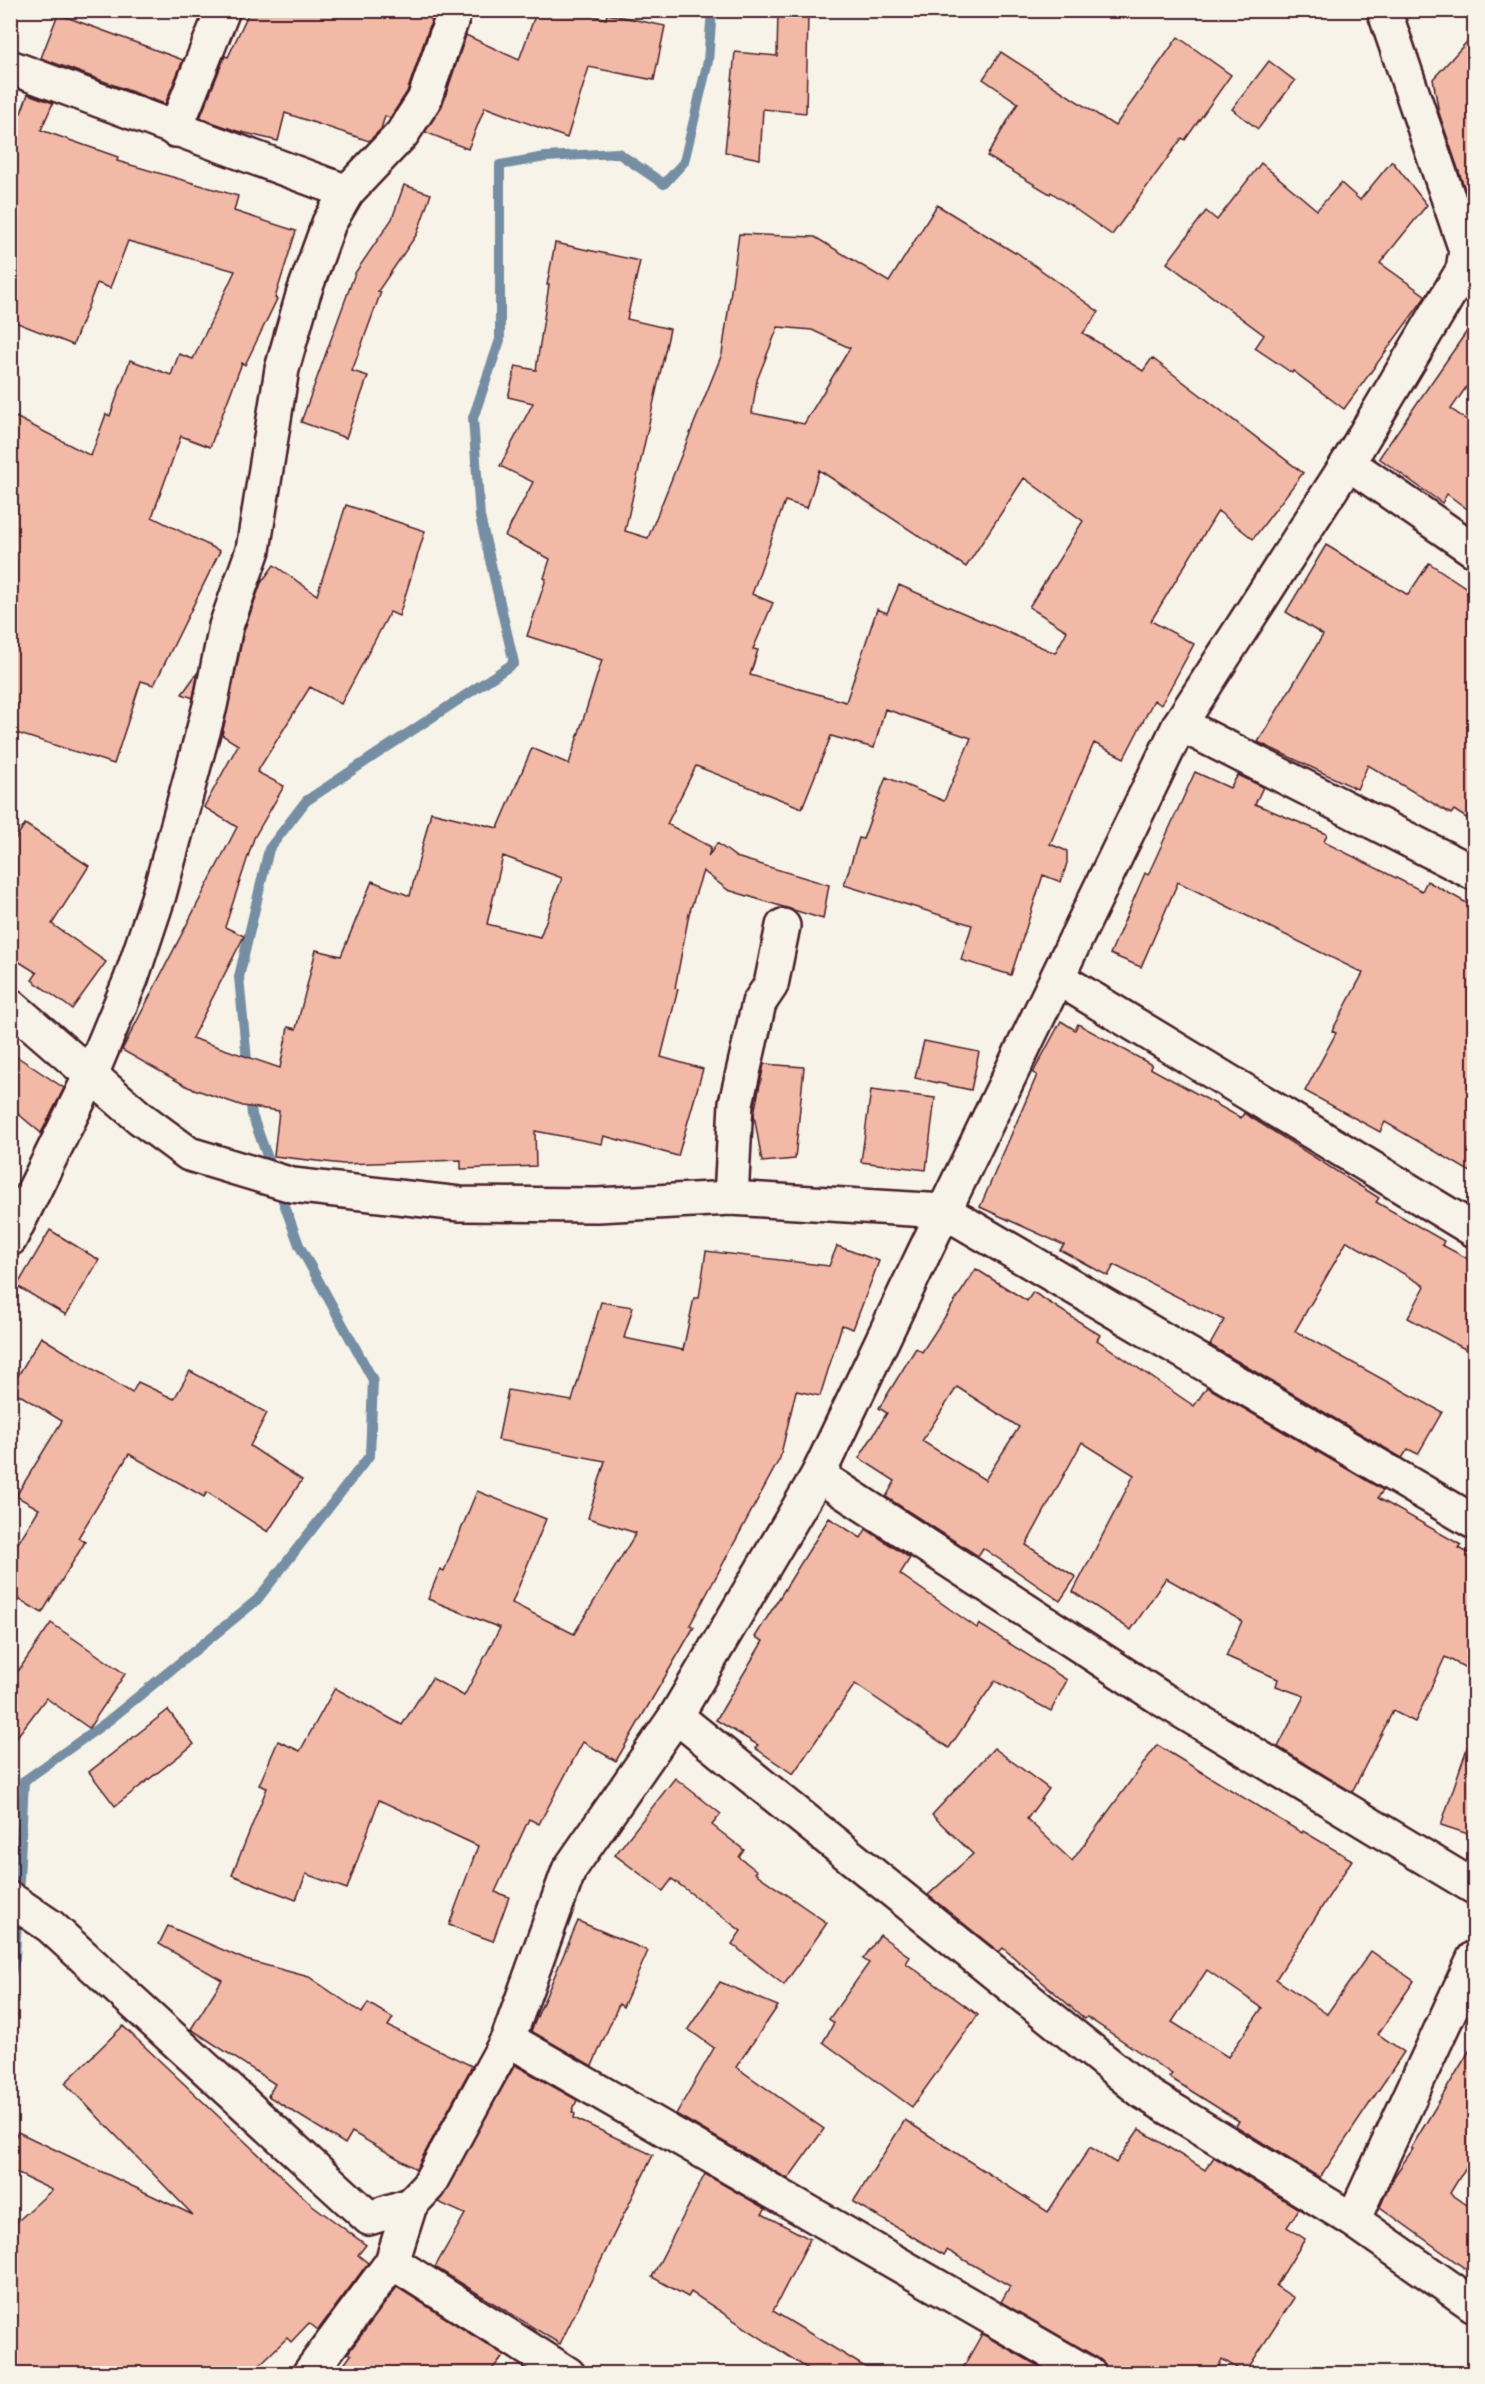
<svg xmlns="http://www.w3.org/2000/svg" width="1485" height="2384" font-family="'Patrick Hand',sans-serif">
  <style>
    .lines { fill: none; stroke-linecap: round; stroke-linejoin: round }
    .stream { stroke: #758ea3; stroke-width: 10 }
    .building { fill: #f1b9a6; stroke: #4a1f2b; stroke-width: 1.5; fill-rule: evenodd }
    .street-casing { stroke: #4a1f2b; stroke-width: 38 }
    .secondary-casing { stroke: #4a1f2b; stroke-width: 38 }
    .street { stroke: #f7f3e8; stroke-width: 33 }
    .secondary { stroke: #f7f3e8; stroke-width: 33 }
  </style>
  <rect width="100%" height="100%" fill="#f7f3e8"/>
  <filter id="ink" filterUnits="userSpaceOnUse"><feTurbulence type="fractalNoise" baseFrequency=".0167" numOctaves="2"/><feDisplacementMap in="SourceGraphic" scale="12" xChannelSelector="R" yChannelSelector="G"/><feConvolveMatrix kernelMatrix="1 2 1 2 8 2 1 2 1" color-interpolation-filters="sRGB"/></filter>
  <g filter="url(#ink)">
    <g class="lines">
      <g class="stream">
        <path d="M 248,1071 L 239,977 L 269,849 L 306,801 L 514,663 L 480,517 L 473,418 L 500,340 L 500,165 L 545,157 L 618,153 L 664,184 L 684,162 L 708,61 L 712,10"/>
        <path d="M 250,1095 L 252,1115 L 273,1172"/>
        <path d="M 10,1978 L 15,1958 L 24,1781 L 108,1721 L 257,1600 L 370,1455 L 373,1380 L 299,1245 L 278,1187"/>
      </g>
    </g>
    <g class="building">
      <path d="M 250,10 L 413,10 L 432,19 L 407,92 L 390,118 L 385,116 L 381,129 L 369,141 L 285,113 L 278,141 L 237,131 L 200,118 L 225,56 L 228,57 Z"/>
      <path d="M 537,10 L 572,10 L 606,19 L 607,14 L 665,26 L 654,80 L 589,67 L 567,138 L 485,107 L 468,149 L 425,132 L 442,106 L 466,35 L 519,60 Z"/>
      <path d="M 778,11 L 808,12 L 806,113 L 763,109 L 760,159 L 725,152 L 735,52 L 777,56 Z"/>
      <path d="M 58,14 L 183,60 L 165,104 L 41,58 Z"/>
      <path d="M 1474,34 L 1474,213 L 1473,213 L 1439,113 L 1433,79 Z"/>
      <path d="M 1178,37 L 1231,75 L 1185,140 L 1182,138 L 1112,235 L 1051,192 L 1050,194 L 987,156 L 1018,103 L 983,79 L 1001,52 L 1115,126 Z"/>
      <path d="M 1269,61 L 1295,81 L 1258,129 L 1232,109 Z"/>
      <path d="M 28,94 L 53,103 L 41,130 L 118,157 L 117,161 L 238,196 L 234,211 L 296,231 L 275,298 L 277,299 L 245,365 L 242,363 L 210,447 L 181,436 L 152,517 L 220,551 L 154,685 L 141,681 L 114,764 L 10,731 L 10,414 L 91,456 L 106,414 L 110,416 L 130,360 L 171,375 L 179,354 L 193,359 L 235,271 L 128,241 L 110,288 L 97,283 L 73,345 L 10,320 L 10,109 L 21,113 Z"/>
      <path d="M 1392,161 L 1427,205 L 1380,263 L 1426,296 L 1344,409 L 1293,371 L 1292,373 L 1255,348 L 1264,335 L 1167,263 L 1206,211 L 1217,220 L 1261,163 L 1317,210 L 1341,183 L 1360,200 Z"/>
      <path d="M 404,185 L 431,194 L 417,234 L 378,291 L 381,292 L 352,371 L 368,376 L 346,438 L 301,422 L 355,273 L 392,219 Z"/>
      <path d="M 937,205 L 1015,253 L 1016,252 L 1099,312 L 1083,333 L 1143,371 L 1152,358 L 1303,473 L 1253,539 L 1218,511 L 1151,621 L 1194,644 L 1161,705 L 1154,700 L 1124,758 L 1094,743 L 1050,844 L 1067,851 L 1067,863 L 1061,882 L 1043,875 L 1011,975 L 961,960 L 972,925 L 844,885 L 859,838 L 863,839 L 886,777 L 944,801 L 971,738 L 885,709 L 874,748 L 831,736 L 802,808 L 696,766 L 667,824 L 711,847 L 708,857 L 717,843 L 736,857 L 829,885 L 823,919 L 728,890 L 703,871 L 689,914 L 675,988 L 678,989 L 661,1057 L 703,1069 L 678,1156 L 604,1136 L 602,1144 L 535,1131 L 536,1166 L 461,1169 L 461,1160 L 343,1164 L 274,1156 L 279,1111 L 243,1106 L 188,1087 L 122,1050 L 237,827 L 204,807 L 238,745 L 222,735 L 244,631 L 261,583 L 274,565 L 317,595 L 346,505 L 425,531 L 399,616 L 390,612 L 341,704 L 310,687 L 257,772 L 284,786 L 254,838 L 225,927 L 244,936 L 192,1038 L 280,1068 L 288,1027 L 296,1029 L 316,950 L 341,956 L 372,881 L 410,896 L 431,812 L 498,828 L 532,748 L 569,764 L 602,660 L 527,636 L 546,579 L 544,578 L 550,559 L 505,536 L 533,482 L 500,466 L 533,403 L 508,397 L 516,366 L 536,370 L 549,285 L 547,285 L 555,243 L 640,261 L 627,319 L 670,329 L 625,531 L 648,538 L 722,354 L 739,234 L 815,237 L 889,282 ZM 778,327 L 812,330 L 850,348 L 804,424 L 752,413 L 757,380 ZM 819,470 L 966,567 L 1024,478 L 1083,521 L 1029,607 L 1067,631 L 1055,653 L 899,585 L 887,613 L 877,609 L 846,702 L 750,675 L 758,650 L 753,649 L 773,603 L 752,594 L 785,501 L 807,508 ZM 503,856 L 562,878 L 540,937 L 487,924 Z"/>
      <path d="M 1474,321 L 1474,376 L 1451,409 L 1474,425 L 1474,514 L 1447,494 L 1442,503 L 1379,458 Z"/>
      <path d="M 1326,545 L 1408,595 L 1429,563 L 1474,593 L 1474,823 L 1454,810 L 1451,814 L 1368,765 L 1357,789 L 1258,742 L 1323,635 L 1286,612 Z"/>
      <path d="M 198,672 L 193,698 L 182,694 Z"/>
      <path d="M 1195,772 L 1230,788 L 1238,775 L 1263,787 L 1255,804 L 1327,834 L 1324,842 L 1422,891 L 1427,881 L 1474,907 L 1474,1174 L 1385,1122 L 1380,1132 L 1305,1091 L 1336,1033 L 1332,1031 L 1363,973 L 1178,882 L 1141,967 L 1110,954 L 1145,873 L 1148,875 Z"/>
      <path d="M 25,824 L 89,866 L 52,924 L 106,962 L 72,1009 L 32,980 L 37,973 L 10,956 L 10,847 Z"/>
      <path d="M 1061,1021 L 1075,1030 L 1078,1024 L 1152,1065 L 1150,1068 L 1241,1118 L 1244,1113 L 1379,1198 L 1376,1202 L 1444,1241 L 1442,1245 L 1474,1262 L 1474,1354 L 1408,1318 L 1425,1286 L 1347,1241 L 1295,1331 L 1442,1412 L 1418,1454 L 1408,1449 L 1402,1458 L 1210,1345 L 1224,1320 L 1114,1265 L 1108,1276 L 1060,1250 L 1064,1245 L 980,1207 L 1037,1075 L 1033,1073 Z"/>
      <path d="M 924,1041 L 979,1052 L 971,1090 L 915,1078 Z"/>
      <path d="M 10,1052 L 64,1088 L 41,1133 L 10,1107 Z"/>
      <path d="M 764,1064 L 804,1067 L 795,1159 L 762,1162 L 754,1114 Z"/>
      <path d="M 871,1090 L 935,1098 L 926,1170 L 861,1162 Z"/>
      <path d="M 50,1230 L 99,1260 L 66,1315 L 17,1286 Z"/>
      <path d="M 837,1246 L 879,1261 L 853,1329 L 842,1325 L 820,1396 L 796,1391 L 780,1458 L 690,1625 L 694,1627 L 616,1761 L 583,1742 L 539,1824 L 529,1819 L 495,1892 L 509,1897 L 493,1941 L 449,1925 L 478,1846 L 379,1800 L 347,1889 L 306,1874 L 296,1900 L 232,1875 L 267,1788 L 259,1785 L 278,1741 L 300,1751 L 335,1688 L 402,1725 L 432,1678 L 464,1696 L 500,1628 L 428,1599 L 440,1569 L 444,1571 L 477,1491 L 546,1519 L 512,1603 L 574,1634 L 636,1533 L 588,1518 L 605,1461 L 498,1440 L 508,1390 L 572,1401 L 601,1302 L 633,1307 L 624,1338 L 683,1350 L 694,1298 L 699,1298 L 706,1251 L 829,1266 Z"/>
      <path d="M 976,1269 L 1027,1301 L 1033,1292 L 1100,1335 L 1097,1340 L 1194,1406 L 1207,1387 L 1383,1490 L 1378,1498 L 1461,1545 L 1459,1548 L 1474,1556 L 1474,1672 L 1445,1657 L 1415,1722 L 1393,1711 L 1352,1792 L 1278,1747 L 1304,1696 L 1276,1686 L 1278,1679 L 1226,1656 L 1242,1621 L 1166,1578 L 1131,1630 L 1073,1592 L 1134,1475 L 1082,1442 L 1026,1545 L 1076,1577 L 1060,1601 L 983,1548 L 978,1556 L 886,1497 L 895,1481 L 859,1458 L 887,1413 L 879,1408 L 916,1348 L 922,1352 ZM 957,1387 L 1019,1427 L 985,1480 L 922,1441 Z"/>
      <path d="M 41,1337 L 132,1393 L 138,1382 L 174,1399 L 190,1371 L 267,1413 L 250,1446 L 302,1480 L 268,1532 L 207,1492 L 204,1497 L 129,1454 L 78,1538 L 85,1542 L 42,1613 L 10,1594 L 10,1556 L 39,1509 L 16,1496 L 62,1421 L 10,1389 Z"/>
      <path d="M 829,1518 L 861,1538 L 866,1529 L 910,1558 L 900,1574 L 977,1628 L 979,1624 L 1067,1680 L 1051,1711 L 995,1681 L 949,1748 L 855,1684 L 793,1774 L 755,1748 L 758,1745 L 716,1720 L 763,1641 L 755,1637 Z"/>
      <path d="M 51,1623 L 125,1674 L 89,1728 L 46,1698 L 10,1746 L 10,1683 Z"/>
      <path d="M 168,1710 L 194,1744 L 115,1806 L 89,1772 Z"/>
      <path d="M 1469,1742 L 1474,1743 L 1474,1836 L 1441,1825 Z"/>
      <path d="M 1157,1745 L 1302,1833 L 1303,1831 L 1352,1860 L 1276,1979 L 1327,2014 L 1371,1951 L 1414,1981 L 1378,2034 L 1404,2052 L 1320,2178 L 1236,2126 L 1239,2121 L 1169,2077 L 1172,2074 L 1087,2017 L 1085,2019 L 1003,1948 L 999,1952 L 928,1895 L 973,1854 L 932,1815 L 994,1748 L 1049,1789 L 1027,1819 L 1072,1861 ZM 1207,1970 L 1262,2008 L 1228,2057 L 1172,2022 Z"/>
      <path d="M 675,1778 L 721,1814 L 712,1825 L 744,1850 L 739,1857 L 757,1871 L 755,1873 L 827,1923 L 784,1985 L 732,1944 L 741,1931 L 672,1879 L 663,1891 L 615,1855 Z"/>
      <path d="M 578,1921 L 648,1951 L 623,2007 L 619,2004 L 592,2066 L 531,2031 Z"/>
      <path d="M 168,1926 L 246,1960 L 309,1977 L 362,2013 L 368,2003 L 393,2018 L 388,2026 L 472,2066 L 416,2169 L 352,2132 L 345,2144 L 268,2096 L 275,2084 L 191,2029 L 222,1980 L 159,1944 Z"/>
      <path d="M 880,1935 L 910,1957 L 906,1963 L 978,2015 L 912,2107 L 823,2042 L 834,2023 L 829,2019 L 869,1963 L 863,1959 Z"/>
      <path d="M 720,1982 L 778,2006 L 736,2067 L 824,2129 L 788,2179 L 676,2114 L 714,2048 L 688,2029 Z"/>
      <path d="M 123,2026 L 311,2204 L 366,2245 L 358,2255 L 368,2263 L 318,2330 L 309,2323 L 291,2342 L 287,2338 L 251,2373 L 10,2373 L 10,2228 L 52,2190 L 10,2170 L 10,2147 L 18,2132 L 193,2215 L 65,2083 Z"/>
      <path d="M 1474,2043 L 1474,2154 L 1450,2193 L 1474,2210 L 1474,2275 L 1380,2207 L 1393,2178 L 1413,2149 L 1411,2148 Z"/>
      <path d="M 515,2065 L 577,2100 L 572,2112 L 575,2114 L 574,2118 L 653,2155 L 560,2344 L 435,2267 L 465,2214 L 438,2202 Z"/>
      <path d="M 905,2120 L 1048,2212 L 1090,2147 L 1116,2163 L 1139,2129 L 1205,2170 L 1214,2157 L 1299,2209 L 1287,2227 L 1305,2239 L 1276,2286 L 1294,2298 L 1245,2373 L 1222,2359 L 1216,2373 L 1108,2373 L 1105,2364 L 1098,2358 L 1001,2302 L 1010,2286 L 947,2250 L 944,2255 L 853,2202 Z"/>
      <path d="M 705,2174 L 766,2209 L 762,2214 L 810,2239 L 773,2311 L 875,2373 L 814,2373 L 691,2292 L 688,2297 L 652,2277 Z"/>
      <path d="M 397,2287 L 504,2355 L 489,2373 L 338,2373 L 351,2355 L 348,2353 Z"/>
      <path d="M 982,2334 L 1042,2368 L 1039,2373 L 960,2373 Z"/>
    </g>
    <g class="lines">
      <defs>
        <g id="street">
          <path d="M 10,67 L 347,192"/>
          <path d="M 175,130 L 223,10"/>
          <path d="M 1348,463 L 1474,550"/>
          <path d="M 1180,724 L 1474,873"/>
          <path d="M 1058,978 L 1474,1230"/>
          <path d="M 731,1198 L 736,1103 L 759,1003 L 771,985 L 783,926"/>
          <path d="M 10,1239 L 91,1075 L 131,979 L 159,895 L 210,706 L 226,626 L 253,550 L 282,369 L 303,295 L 329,223 L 347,192 L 402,134 L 424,100 L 455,10"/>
          <path d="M 818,1475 L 1162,1699 L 1474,1887"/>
          <path d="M 676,1716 L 1143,2092 L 1353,2220 L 1474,2305"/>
          <path d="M 10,1899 L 50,1926 L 369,2218 L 410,2205"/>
          <path d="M 508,2039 L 1089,2374"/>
          <path d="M 1353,2220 L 1474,1958"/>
          <path d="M 392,2262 L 568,2374"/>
          <path d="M 309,2374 L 392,2262 L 410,2205 L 428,2186 L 508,2039 L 569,1870 L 676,1716 L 818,1475 L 944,1211 L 1474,1522"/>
        </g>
        <path id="secondary" d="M 10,1005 L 139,1117 L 189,1154 L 292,1185 L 460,1204 L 597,1205 L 731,1198 L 944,1211 L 1180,724 L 1348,463 L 1463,270 L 1466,250 L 1384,10"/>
      </defs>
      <use href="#street" class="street-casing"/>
      <use href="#secondary" class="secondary-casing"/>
      <use href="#street" class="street"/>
      <use href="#secondary" class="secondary"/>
    </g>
  </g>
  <rect width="1485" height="2384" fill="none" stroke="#f7f3e8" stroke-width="36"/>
  <rect x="18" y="18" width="1449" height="2348" fill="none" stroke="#4a1f2b" stroke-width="2" filter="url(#ink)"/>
</svg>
